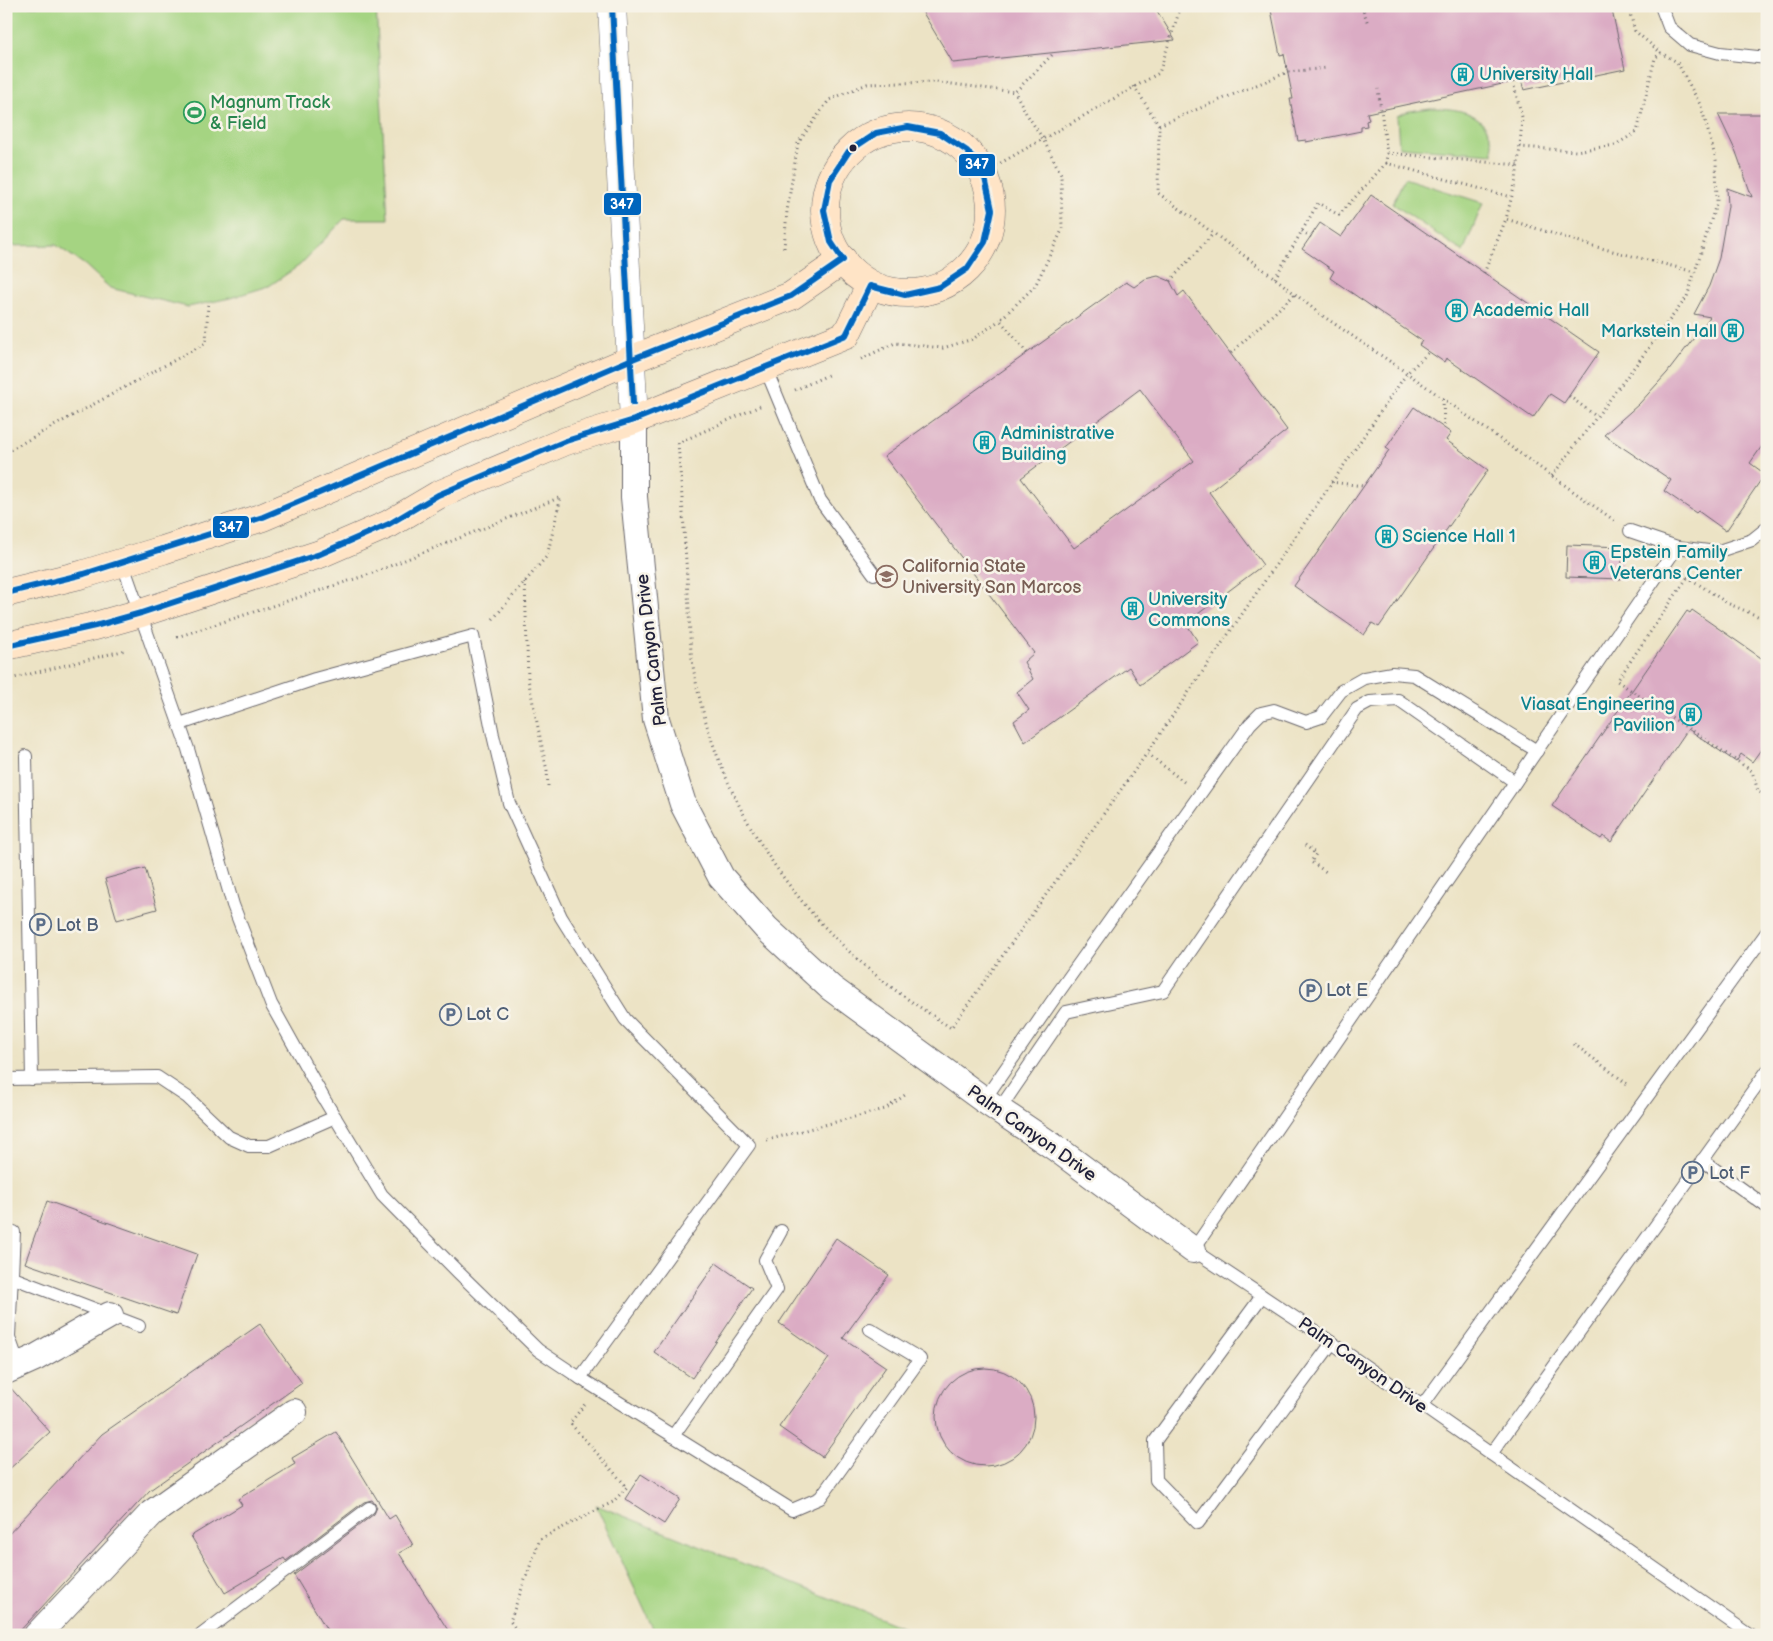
<svg xmlns="http://www.w3.org/2000/svg" width="1773" height="1641" font-family="'Balsamiq Sans',sans-serif">
  <style>
    .grass { fill: #a5d482; stroke: #647b5e }
    .building { fill: #dbacc4; fill-rule: evenodd }
    .lines { fill: none; stroke-linecap: round; stroke-linejoin: round }
    .service-casing { stroke: #69666b; stroke-width: 14 }
    .minor-casing { stroke: #69666b; stroke-width: 28 }
    .tertiary-casing { stroke: #69666b; stroke-width: 29 }
    .secondary-casing { stroke: #69666b; stroke-width: 29 }
    .path { stroke: #69666b; stroke-width: 3; stroke-dasharray: 1 4; stroke-linecap: butt }
    .service { stroke: #fff; stroke-width: 12 }
    .minor { stroke: #fff; stroke-width: 26 }
    .tertiary { stroke: #fff; stroke-width: 28 }
    .secondary { stroke: #ffe4c6; stroke-width: 28 }
    .bus-1-casing { stroke: #f7f3e8; stroke-width: 10 }
    .bus-1 { stroke: #0065bd; stroke-width: 6 }
    .bus-dot { fill: #22223b; stroke: #f7f3e8; stroke-width: 2 }
    .labels { text-anchor: middle; stroke-width: 5; stroke-linejoin: round; paint-order: stroke }
    .culture-label { font-size: 18px; fill: #0d838f; stroke: #f7f3e8; text-anchor: start }
    .leisure-label { font-size: 18px; fill: #27864d; stroke: #f7f3e8; text-anchor: start }
    .education-label { font-size: 18px; fill: #785e54; stroke: #f7f3e8; text-anchor: start }
    .street-label { font-size: 18px; fill: #22223b; stroke: #f7f3e8 }
    .service-label { font-size: 18px; fill: #4e5e75; stroke: #f7f3e8; text-anchor: start }
    .line-badge { stroke: #f7f3e8; stroke-width: 2 }
    .badge-label { font-size: 14px; text-anchor: middle; font-weight: bold; fill: #fff }
  </style>
  <rect width="100%" height="100%" fill="#f7f3e8"/>
  <filter id="ink" filterUnits="userSpaceOnUse"><feTurbulence type="fractalNoise" baseFrequency=".02" numOctaves="2"/><feDisplacementMap in="SourceGraphic" scale="10" xChannelSelector="R" yChannelSelector="G"/><feConvolveMatrix kernelMatrix="1 2 1 2 8 2 1 2 1" color-interpolation-filters="sRGB"/></filter>
  <filter id="wash" filterUnits="userSpaceOnUse"><feTurbulence type="fractalNoise" baseFrequency=".0096" numOctaves="4" result="noise"/><feDisplacementMap in="SourceGraphic" scale="20" xChannelSelector="R" yChannelSelector="G"/><feGaussianBlur stdDeviation="1.12" result="paint"/><feColorMatrix in="noise" values="0 0 0 0 0 0 0 0 0 0 0 0 0 0 0 0 0 1.4 0 .05"/><feComposite in="paint" operator="in"/></filter>
  <g filter="url(#wash)">
    <rect width="100%" height="100%" fill="#ece3c5"/>
    <g class="grass">
      <path d="M 6,6 L 376,6 L 388,219 L 344,219 L 300,265 L 269,286 L 230,298 L 188,307 L 110,288 L 85,265 L 56,245 L 6,246 Z"/>
      <path d="M 1430,108 C 1463,108 1493,114 1493,154 L 1399,147 L 1397,116 L 1409,111 Z"/>
      <path d="M 1404,178 L 1483,203 L 1463,252 L 1393,204 Z"/>
      <path d="M 596,1505 L 922,1635 L 656,1635 Z"/>
    </g>
    <g id="blocks">
      <g class="building">
        <path d="M 919,6 L 1154,6 L 1175,40 L 953,63 Z"/>
        <path d="M 1280,6 L 1611,6 L 1625,69 L 1524,90 L 1521,80 L 1367,113 L 1369,120 L 1366,121 L 1367,126 L 1361,127 L 1361,131 L 1306,142 L 1306,140 L 1298,141 L 1290,99 L 1293,99 L 1284,54 L 1280,55 L 1271,10 L 1280,9 Z"/>
        <path d="M 1718,114 L 1767,114 L 1767,439 L 1750,463 L 1765,474 L 1726,531 L 1698,511 L 1696,513 L 1664,491 L 1671,480 L 1604,435 L 1639,404 L 1667,373 L 1710,317 L 1694,314 L 1709,286 L 1719,258 L 1728,206 L 1727,188 L 1752,197 L 1736,152 Z"/>
        <path d="M 1371,195 L 1599,352 L 1564,403 L 1550,394 L 1533,418 L 1446,358 L 1444,362 L 1419,345 L 1422,341 L 1330,278 L 1334,271 L 1302,249 L 1320,223 L 1341,237 Z"/>
        <path d="M 1158,276 L 1170,281 L 1178,296 L 1184,291 L 1287,430 L 1209,492 L 1263,565 L 1186,623 L 1198,642 L 1140,685 L 1129,667 L 1025,742 L 1014,721 L 1029,710 L 1017,692 L 1033,679 L 1024,662 L 1034,653 L 884,456 L 1126,282 L 1134,287 L 1145,279 ZM 1140,389 L 1194,461 L 1074,548 L 1021,478 Z"/>
        <path d="M 1414,407 L 1451,433 L 1446,440 L 1488,470 L 1379,627 L 1372,623 L 1364,635 L 1294,586 L 1389,450 L 1386,448 Z"/>
        <path d="M 1567,545 L 1623,547 L 1621,579 L 1566,577 Z"/>
        <path d="M 1692,610 L 1767,662 L 1767,741 L 1752,762 L 1741,754 L 1736,762 L 1688,729 L 1611,842 L 1603,836 L 1601,839 L 1552,806 L 1687,611 L 1690,613 Z"/>
        <path d="M 145,868 L 157,909 L 117,920 L 105,879 Z"/>
        <path d="M 47,1201 L 197,1254 L 176,1315 L 25,1263 Z"/>
        <path d="M 836,1238 L 889,1275 L 843,1338 L 886,1367 L 822,1457 L 779,1427 L 829,1358 L 779,1323 Z"/>
        <path d="M 716,1263 L 752,1288 L 692,1378 L 654,1352 Z"/>
        <path d="M 260,1324 L 302,1383 L 150,1490 L 16,1635 L 6,1635 L 6,1537 L 102,1434 Z"/>
        <circle cx="985" cy="1417" r="49"/>
        <path d="M 8,1385 L 50,1432 L 6,1472 L 6,1386 Z"/>
        <path d="M 336,1432 L 389,1519 L 395,1515 L 413,1545 L 399,1553 L 451,1635 L 330,1635 L 294,1575 L 374,1514 L 377,1507 L 372,1500 L 364,1502 L 286,1561 L 284,1558 L 225,1593 L 191,1536 L 242,1505 L 238,1499 L 295,1464 L 292,1458 Z"/>
        <path d="M 641,1474 L 680,1499 L 664,1524 L 625,1499 Z"/>
      </g>
    </g>
  </g>
  <g filter="url(#ink)">
    <use href="#blocks" fill-opacity="0" stroke="#69666b" stroke-width="1"/>
    <g class="lines">
      <defs>
        <g id="service">
          <path d="M 1661,6 L 1669,27 L 1690,45 L 1720,53 L 1767,58"/>
          <path d="M 765,367 L 820,500 L 874,574"/>
          <path d="M 1630,531 L 1677,547 L 1716,552 L 1752,540 L 1767,528"/>
          <path d="M 1677,547 L 1193,1250 L 1315,1331 L 1750,1635"/>
          <path d="M 122,562 L 188,749 L 233,905 L 271,1004 L 324,1099 L 382,1195 L 458,1272 L 538,1350 L 580,1378 L 749,1145 L 625,1019 L 561,917 L 509,803 L 493,735 L 473,636 L 315,679 L 180,724"/>
          <path d="M 26,756 L 32,1079"/>
          <path d="M 6,1079 L 157,1077 L 187,1097 L 229,1137 L 249,1146 L 269,1146 L 335,1117"/>
          <path d="M 984,1100 L 1053,1000 L 1250,724 L 1261,713 L 1274,710 L 1306,722 L 1321,717 L 1341,691 L 1364,678 L 1392,673 L 1414,675 L 1537,751"/>
          <path d="M 999,1110 L 1066,1012 L 1163,991 L 1357,709 L 1370,702 L 1398,700 L 1515,782"/>
          <path d="M 1702,1160 L 1767,1207"/>
          <path d="M 14,1232 L 9,1337 L 19,1365"/>
          <path d="M 11,1277 L 139,1326"/>
          <path d="M 1262,1296 L 1155,1441 L 1156,1480 L 1198,1523 L 1332,1343"/>
          <path d="M 580,1378 L 792,1510 L 820,1498 L 920,1359 L 870,1329"/>
          <path d="M 1422,1406 L 1767,932"/>
          <path d="M 673,1436 L 777,1289 L 765,1260 L 781,1231"/>
          <path d="M 1491,1454 L 1767,1071"/>
          <path d="M 201,1635 L 369,1508"/>
        </g>
        <g id="minor">
          <path d="M 634,420 L 634,497 L 656,719 L 683,804 L 721,877 L 766,928 L 831,988 L 984,1100 L 1057,1149 L 1193,1250"/>
          <path d="M 6,1371 L 35,1358 L 110,1315"/>
          <path d="M 37,1635 L 152,1513 L 294,1412"/>
        </g>
        <path id="tertiary" d="M 612,6 L 634,420"/>
        <g id="secondary">
          <circle cx="908" cy="210" r="83"/>
          <path d="M 6,593 L 84,574 L 163,550 L 263,517 L 630,360 L 791,296 L 843,260"/>
          <path d="M 6,646 L 95,626 L 141,613 L 320,554 L 389,524 L 438,495 L 566,441 L 634,420 L 846,335 L 870,286"/>
        </g>
      </defs>
      <use href="#service" class="service-casing"/>
      <use href="#minor" class="minor-casing"/>
      <use href="#tertiary" class="tertiary-casing"/>
      <use href="#secondary" class="secondary-casing"/>
      <g class="path">
        <path d="M 1362,6 L 1368,24"/>
        <path d="M 1628,6 L 1635,31 L 1661,53"/>
        <path d="M 1513,82 L 1522,117 L 1520,147"/>
        <path d="M 1134,86 L 1159,125 L 1158,193 L 1275,278 L 1320,314 L 1407,373 L 1615,521"/>
        <path d="M 1159,125 L 1288,72 L 1327,68"/>
        <path d="M 1387,153 L 1518,165"/>
        <path d="M 1386,163 L 1511,197"/>
        <path d="M 983,173 L 1159,73 L 1181,6"/>
        <path d="M 1302,231 L 1311,237"/>
        <path d="M 784,248 L 787,211 L 798,143 L 829,100 L 867,84 L 936,82 L 1015,92"/>
        <path d="M 1484,273 L 1506,219"/>
        <path d="M 1275,278 L 1318,203 L 1339,215 L 1386,163 L 1387,153 L 1378,89"/>
        <path d="M 1170,281 L 1213,234"/>
        <path d="M 1027,353 L 1000,320 L 1035,286 L 1062,230 L 1061,174 L 1043,139 L 1026,113 L 1015,92 L 1054,53"/>
        <path d="M 1231,353 L 1295,294"/>
        <path d="M 861,359 L 895,343 L 943,348 L 973,339 L 1000,320"/>
        <path d="M 795,390 L 830,374"/>
        <path d="M 1569,396 L 1597,417"/>
        <path d="M 1443,399 L 1444,427"/>
        <path d="M 760,406 L 678,443 C 682,494 685,544 688,594 C 690,618 689,643 693,666 C 714,789 781,897 877,976 C 900,995 926,1011 951,1028 L 1147,753"/>
        <path d="M 6,452 L 206,343 L 208,303"/>
        <path d="M 1552,476 L 1687,297 L 1717,201 L 1716,160 L 1701,106 L 1677,62 L 1661,53 L 1655,58 L 1637,132 L 1615,145 L 1576,151 L 1520,147 L 1516,180 L 1506,219 L 1593,246 L 1695,272"/>
        <path d="M 1331,482 L 1363,486"/>
        <path d="M 1683,574 L 1727,603 L 1767,620"/>
        <path d="M 1687,578 L 1617,681 L 1752,771 L 1758,791 L 1767,797"/>
        <path d="M 525,582 L 528,679 L 547,771 L 548,786"/>
        <path d="M 493,619 L 547,556 L 561,497"/>
        <path d="M 177,637 L 370,574 L 561,497"/>
        <path d="M 6,680 L 126,650"/>
        <path d="M 1184,782 L 1147,753 L 1407,373 L 1429,352"/>
        <path d="M 1305,845 L 1316,854 L 1311,862 L 1326,872"/>
        <path d="M 1574,1044 L 1630,1086"/>
        <path d="M 767,1140 L 885,1109 L 908,1093"/>
        <path d="M 520,1635 L 510,1621 L 540,1539 L 613,1502 L 627,1487 L 570,1423 L 585,1404"/>
      </g>
      <use href="#service" class="service"/>
      <use href="#minor" class="minor"/>
      <use href="#tertiary" class="tertiary"/>
      <use href="#secondary" class="secondary"/>
      <defs>
        <g id="bus-1">
          <path d="M 612,6 L 633,403"/>
          <path d="M 6,593 L 84,574 L 263,517 L 630,360 L 791,296 L 843,260 L 831,242 L 824,210 L 830,180 L 849,151 L 876,133 L 908,127 L 940,133 L 967,151 L 974,159 L 985,178 L 992,210 L 985,242 L 967,269 L 940,287 L 905,295 L 870,286 L 846,335 L 634,420 L 566,441 L 438,495 L 389,524 L 320,554 L 141,613 L 95,626 L 6,646"/>
        </g>
      </defs>
      <use href="#bus-1" class="bus-1-casing"/>
      <use href="#bus-1" class="bus-1"/>
    </g>
  </g>
  <defs>
    <symbol id="building-ring" viewBox="-11 -11 22 22"><circle r="9.5" fill="#f7f3e8" stroke="#0f9aa8" stroke-width="1.5"/><path d="M-4-6H4V6H1V3H-1V6H-4ZM-2.5-4.3h1.7v1.8h-1.7ZM.8-4.3h1.7v1.8H.8ZM-2.5-1h1.7V.8h-1.7ZM.8-1h1.7V.8H.8Z" fill="#0f9aa8"/></symbol>
    <symbol id="stadium-ring" viewBox="-11 -11 22 22"><circle r="9.5" fill="#f7f3e8" stroke="#2e9e5b" stroke-width="1.5"/><path d="M0-5a6.5 5 0 1 0 0 10a6.5 5 0 1 0 0-10ZM-3.5-1.8h7v3.6h-7Z" fill="#2e9e5b"/></symbol>
    <symbol id="university-ring" viewBox="-11 -11 22 22"><circle r="9.5" fill="#f7f3e8" stroke="#8d6e63" stroke-width="1.5"/><path d="M0-5L7-2L0 1L-7-2ZM-4 1L0 2.5L4 1V4Q0 6-4 4Z" fill="#8d6e63"/></symbol>
    <symbol id="parking-ring" viewBox="-11 -11 22 22"><circle r="9.5" fill="#f7f3e8" stroke="#5c6f8a" stroke-width="1.5"/><path d="M-3.5-5.5H1a3.5 3.5 0 0 1 0 7H-1V5.5H-3.5ZM-1-3.4V-.6H.8a1.4 1.4 0 0 0 0-2.8Z" fill="#5c6f8a"/></symbol>
  </defs>
  <g fill-rule="evenodd">
    <use href="#building-ring" x="1450" y="62" width="25" height="25"/>
    <use href="#stadium-ring" x="182" y="100" width="25" height="25"/>
    <use href="#building-ring" x="1444" y="298" width="25" height="25"/>
    <use href="#building-ring" x="1720" y="318" width="25" height="25"/>
    <use href="#building-ring" x="972" y="430" width="25" height="25"/>
    <use href="#building-ring" x="1374" y="524" width="25" height="25"/>
    <use href="#building-ring" x="1582" y="550" width="25" height="25"/>
    <use href="#university-ring" x="874" y="564" width="25" height="25"/>
    <use href="#building-ring" x="1120" y="596" width="25" height="25"/>
    <use href="#building-ring" x="1678" y="702" width="25" height="25"/>
    <use href="#parking-ring" x="28" y="912" width="25" height="25"/>
    <use href="#parking-ring" x="1298" y="978" width="25" height="25"/>
    <use href="#parking-ring" x="438" y="1002" width="25" height="25"/>
    <use href="#parking-ring" x="1680" y="1160" width="25" height="25"/>
  </g>
  <circle class="bus-dot" cx="853" cy="148" r="4.5"/>
  <g class="labels">
    <g class="culture-label">
      <text x="1479" y="80">University Hall</text>
      <text x="1473" y="316">Academic Hall</text>
      <text x="1717" y="337" text-anchor="end">Markstein Hall</text>
      <text x="1001" y="439">Administrative<tspan x="1001" dy="21">Building</tspan></text>
      <text x="1402" y="542">Science Hall 1</text>
      <text x="1610" y="558">Epstein Family<tspan x="1610" dy="21">Veterans Center</tspan></text>
      <text x="1148" y="605">University<tspan x="1148" dy="21">Commons</tspan></text>
      <text x="1675" y="710" text-anchor="end">Viasat Engineering<tspan x="1675" dy="21">Pavilion</tspan></text>
    </g>
    <g class="leisure-label">
      <text x="210" y="108">Magnum Track<tspan x="210" dy="21">&amp; Field</tspan></text>
    </g>
    <g class="education-label">
      <text x="902" y="572">California State<tspan x="902" dy="21">University San Marcos</tspan></text>
    </g>
    <g class="street-label">
      <text transform="translate(651 650) rotate(-97)" y="6">Palm Canyon Drive</text>
      <text transform="translate(1032 1133) rotate(35)" y="6">Palm Canyon Drive</text>
      <text transform="translate(1363 1365) rotate(35)" y="6">Palm Canyon Drive</text>
    </g>
    <g class="service-label">
      <text x="56" y="931">Lot B</text>
      <text x="1326" y="996">Lot E</text>
      <text x="466" y="1020">Lot C</text>
      <text x="1709" y="1179">Lot F</text>
    </g>
  </g>
  <g class="line-badge">
    <rect x="958" y="153" width="38" height="24" rx="5" fill="#0065bd"/>
    <rect x="603" y="192" width="39" height="24" rx="5" fill="#0065bd"/>
    <rect x="212" y="515" width="38" height="24" rx="5" fill="#0065bd"/>
  </g>
  <g class="badge-label">
    <text x="977" y="169">347</text>
    <text x="622" y="209">347</text>
    <text x="231" y="532">347</text>
  </g>
  <rect width="1773" height="1641" fill="none" stroke="#f7f3e8" stroke-width="25"/>
</svg>
